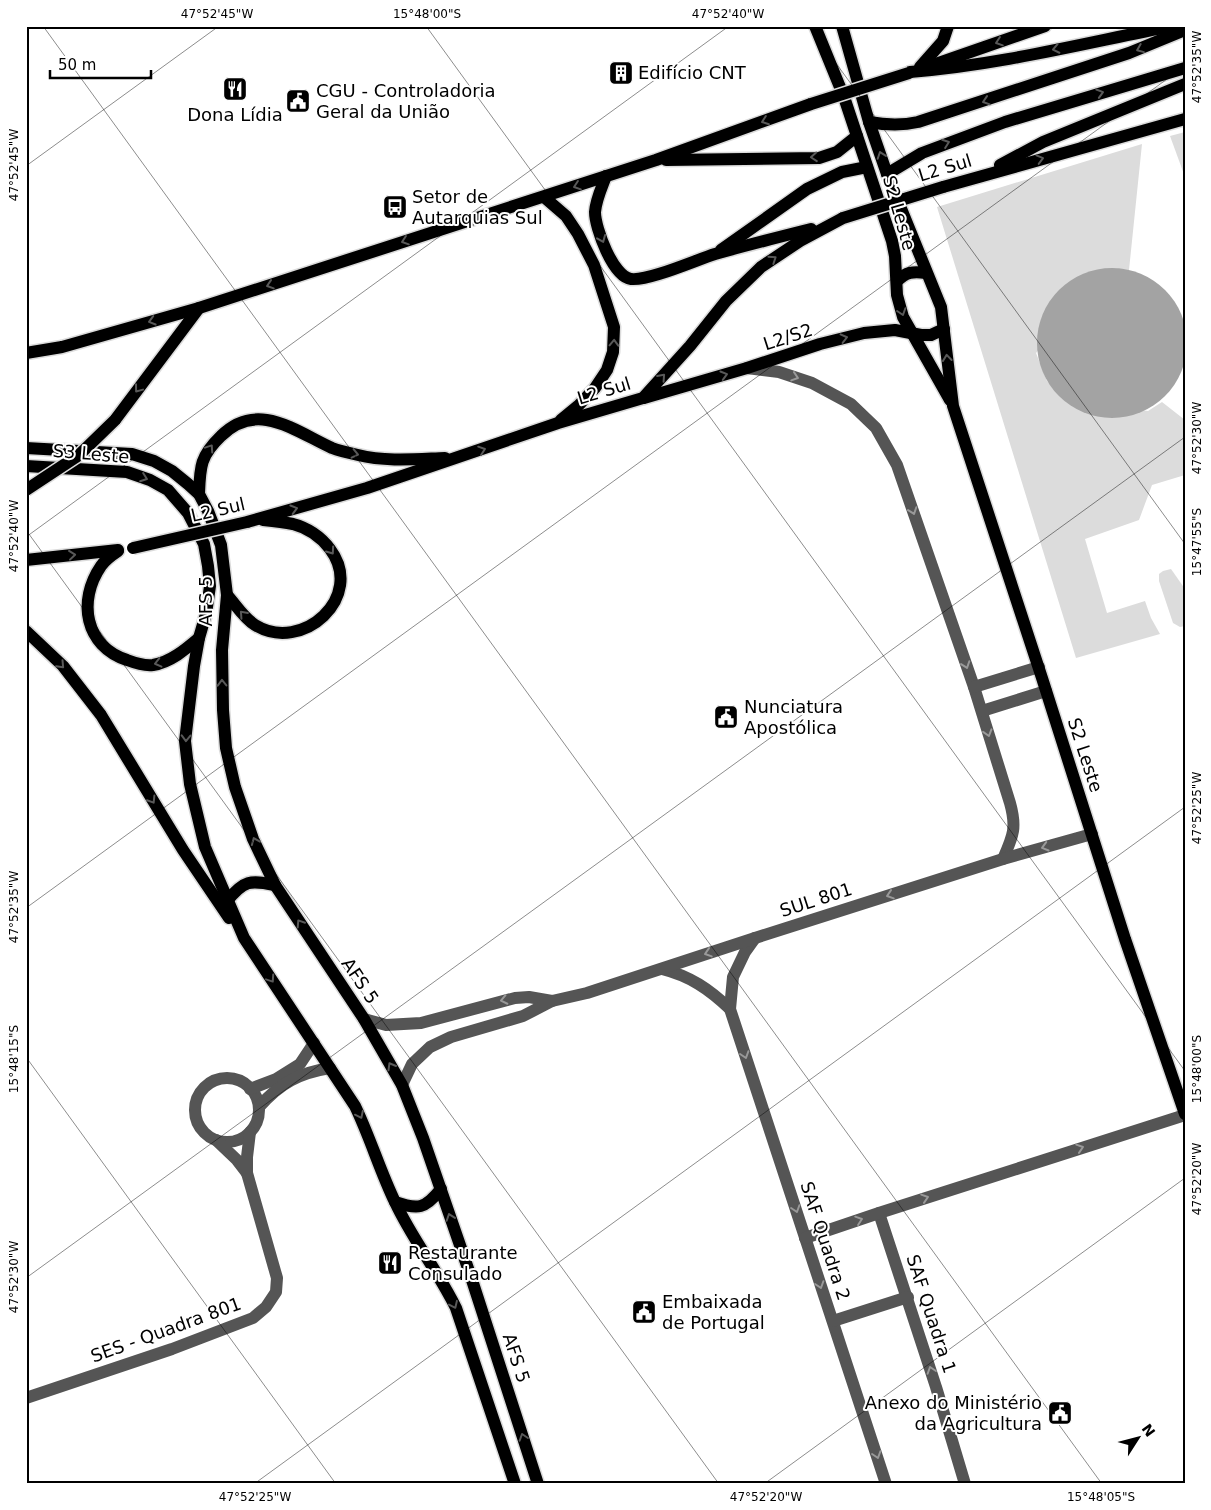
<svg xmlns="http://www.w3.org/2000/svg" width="1211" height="1510" font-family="'DejaVu Sans',sans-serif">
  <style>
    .green { fill: #dcdcdc }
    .water { fill: #a3a3a3 }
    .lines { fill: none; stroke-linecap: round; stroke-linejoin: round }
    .major-casing { stroke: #dbdbdb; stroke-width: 15 }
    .minor { stroke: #555; stroke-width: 12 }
    .major { stroke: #000; stroke-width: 12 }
    .major-bridge-casing { stroke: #dbdbdb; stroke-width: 15; stroke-linecap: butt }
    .major-bridge { stroke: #000; stroke-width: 12 }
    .oneway { stroke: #595959 }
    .oneway2 { stroke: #999 }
    .ticks { fill: none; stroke: #000; stroke-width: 1; stroke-opacity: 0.45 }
    .labels { text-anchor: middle; stroke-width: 4; stroke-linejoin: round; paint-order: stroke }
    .poi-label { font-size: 18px; fill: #000; stroke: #fff; text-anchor: start }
    .street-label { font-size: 18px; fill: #000; stroke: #fff }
    .neatline { fill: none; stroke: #000; stroke-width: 2 }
    .ticks-label { font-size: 12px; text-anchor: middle; fill: #000 }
  </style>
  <rect width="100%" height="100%" fill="#fff"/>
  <g class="green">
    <path d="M 1185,132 L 1185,177 L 1170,136 Z"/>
    <path d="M 1142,144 L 1129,270 L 1115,268 L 1036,353 L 1047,381 L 1067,400 L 1148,411 L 1162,402 L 1185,420 L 1185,475 L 1152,485 L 1139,520 L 1085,539 L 1107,613 L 1145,601 L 1151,618 L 1160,634 L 1076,658 L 937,207 Z"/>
    <path d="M 1171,569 L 1185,589 L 1185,626 L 1180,627 L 1173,623 L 1159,581 L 1159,574 L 1163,571 Z"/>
  </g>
  <circle class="water" cx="1112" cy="343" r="75"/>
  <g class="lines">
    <defs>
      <g id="major">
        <path d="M 815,26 L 844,97 L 892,241 L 895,256 L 897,295 L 903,317 L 950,400"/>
        <path d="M 842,26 L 869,122 L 887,174 L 941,307 L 953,406 L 1042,678 L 1125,939 L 1185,1114"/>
        <path d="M 930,66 L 1045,26"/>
        <path d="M 920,67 L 943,41 L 948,26"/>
        <path d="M 910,72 C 999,65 1085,43 1172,26"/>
        <path d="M 869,122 C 886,125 900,126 918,122 L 1129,53 L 1185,30"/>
        <path d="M 666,160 L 819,158 L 837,152 L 857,136"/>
        <path d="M 1000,165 L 1043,142 L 1185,84"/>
        <path d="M 887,174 L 922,153 L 1005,122 L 1185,68"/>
        <path d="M 606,176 C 602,187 596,199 595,212 C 595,228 613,277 631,279 C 649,281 696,260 715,254 C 747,245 779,237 811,229"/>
        <path d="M 943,187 L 1185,119"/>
        <path d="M 544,197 L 566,216 L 578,234 L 594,265 L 614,327 L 613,352 L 607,370 L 595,388 L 578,406 L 561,420"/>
        <path d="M 721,250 L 807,189 L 842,172 L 867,167"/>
        <path d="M 897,281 C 906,272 913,271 926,273"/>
        <path d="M 26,353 L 62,347 L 199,308 L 656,160 L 811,104"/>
        <path d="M 644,398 L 747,368 L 820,344 L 864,333 L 895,330 L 921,335 L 931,335 L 944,329"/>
        <path d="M 115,420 L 199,308"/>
        <path d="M 26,448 L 132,454 L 154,461 L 172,471 L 188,484 L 199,494 L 208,511 L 221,545 L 227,595 L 222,650 L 223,710 L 226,748 L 235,787 L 253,839 L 275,885 L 364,1019 L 402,1085 L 423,1138 L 472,1280 L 538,1484"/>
        <path d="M 26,466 L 127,472 L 150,480 L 168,490 L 188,513 L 204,544 L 208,566 L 210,586 L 206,614 L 199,638 L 194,666 L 185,741 L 190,784 L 205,847 L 244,938 L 355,1106 C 370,1137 380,1171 395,1202 C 412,1239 438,1271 456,1308 L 515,1484"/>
        <path d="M 199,494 C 200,467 200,456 221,436 C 257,400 295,431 332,448 C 340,451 349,453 358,455 C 386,462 417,459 445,458"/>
        <path d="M 247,522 L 367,488 L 558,423 L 643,398 L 690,346 L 726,301 L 761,267 L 800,241 L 843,218"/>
        <path d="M 118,551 C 112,555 105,560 101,566 C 77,601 85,646 127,660 C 135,663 145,666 153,665 C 171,662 186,649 199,638"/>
        <path d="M 26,560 L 118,550"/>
        <path d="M 227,595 C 236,605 244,618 255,625 C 302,654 366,597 330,549 C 321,537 308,528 293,524 C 283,522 273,521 263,520"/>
        <path d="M 26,631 L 63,666 L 101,715 L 183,850 L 229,918"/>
        <path d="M 227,901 C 244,880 250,880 275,885"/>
        <path d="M 395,1202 C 418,1210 425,1209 441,1189"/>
      </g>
    </defs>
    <use href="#major" class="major-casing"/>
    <g class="minor">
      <path d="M 747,368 L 779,372 L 812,383 L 851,404 L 876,428 L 897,465 L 974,687 L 1010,803 C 1017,828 1013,836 1003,859"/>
      <path d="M 974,687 L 1039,667"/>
      <path d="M 982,711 L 1046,691"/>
      <path d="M 755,938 L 745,952 L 733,977 L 730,1009 L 886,1484"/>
      <path d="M 662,969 C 690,976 709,989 730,1009"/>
      <path d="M 364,1019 L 386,1025 L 421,1023 L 515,998 L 529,997 L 552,1001"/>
      <circle cx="227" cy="1110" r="32"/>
      <path d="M 402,1085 L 412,1064 L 430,1047 L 451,1037 L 523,1016 L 552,1001 L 587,993 L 755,938 L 1003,859 L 1092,834"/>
      <path d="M 250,1089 L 276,1079 L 300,1064 L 314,1043"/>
      <path d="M 259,1107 C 280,1083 299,1073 330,1068"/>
      <path d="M 216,1140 L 237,1160 L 247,1173"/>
      <path d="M 879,1213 L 936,1387 L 965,1484"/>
      <path d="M 805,1238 L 879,1213 L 1185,1115"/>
      <path d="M 833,1321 L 908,1297"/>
      <path d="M 26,1398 L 172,1349 L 253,1318 L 266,1307 L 276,1292 L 277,1278 L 247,1173 L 247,1157 L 250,1132"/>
    </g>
    <use href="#major" class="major"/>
    <defs>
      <g id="major-bridge">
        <path d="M 811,104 L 909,73"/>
        <path d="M 843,218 L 943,187"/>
        <path d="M 26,490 L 79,455 L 115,420"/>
        <path d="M 133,548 L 247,522"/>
      </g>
    </defs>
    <use href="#major-bridge" class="major-bridge-casing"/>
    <use href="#major-bridge" class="major-bridge"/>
  </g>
  <defs><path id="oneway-chevron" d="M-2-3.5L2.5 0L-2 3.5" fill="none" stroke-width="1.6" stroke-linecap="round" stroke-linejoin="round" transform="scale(1.25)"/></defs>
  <g class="oneway">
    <use href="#oneway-chevron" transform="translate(999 42) rotate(161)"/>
    <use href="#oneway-chevron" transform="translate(1056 49) rotate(168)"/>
    <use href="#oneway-chevron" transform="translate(1140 49) rotate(158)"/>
    <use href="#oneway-chevron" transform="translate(1100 93) rotate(-17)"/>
    <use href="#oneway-chevron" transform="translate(986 101) rotate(162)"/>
    <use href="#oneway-chevron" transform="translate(765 121) rotate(160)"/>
    <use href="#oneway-chevron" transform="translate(946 143) rotate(-20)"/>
    <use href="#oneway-chevron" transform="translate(881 155) rotate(-109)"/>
    <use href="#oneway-chevron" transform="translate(814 157) rotate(176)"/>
    <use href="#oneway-chevron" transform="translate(1040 159) rotate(-15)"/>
    <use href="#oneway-chevron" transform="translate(577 186) rotate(161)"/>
    <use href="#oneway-chevron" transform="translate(602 239) rotate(68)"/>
    <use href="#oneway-chevron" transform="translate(405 241) rotate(161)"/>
    <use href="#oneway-chevron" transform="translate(773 259) rotate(-34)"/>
    <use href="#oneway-chevron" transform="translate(270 285) rotate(162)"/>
    <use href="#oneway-chevron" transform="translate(902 312) rotate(72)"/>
    <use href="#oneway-chevron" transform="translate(152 321) rotate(164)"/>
    <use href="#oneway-chevron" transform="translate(844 338) rotate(-14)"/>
    <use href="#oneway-chevron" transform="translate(614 343) rotate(-88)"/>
    <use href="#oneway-chevron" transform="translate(947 358) rotate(-96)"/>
    <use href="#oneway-chevron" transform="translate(724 375) rotate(-16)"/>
    <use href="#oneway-chevron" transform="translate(662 377) rotate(-48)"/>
    <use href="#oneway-chevron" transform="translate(138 389) rotate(127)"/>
    <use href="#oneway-chevron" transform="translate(210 448) rotate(-56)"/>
    <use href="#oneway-chevron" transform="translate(482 450) rotate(-19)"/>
    <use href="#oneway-chevron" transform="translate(355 454) rotate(13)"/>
    <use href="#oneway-chevron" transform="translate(144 478) rotate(20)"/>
    <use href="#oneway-chevron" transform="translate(294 509) rotate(-16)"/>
    <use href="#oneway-chevron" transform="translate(331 551) rotate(55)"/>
    <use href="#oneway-chevron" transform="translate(72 555) rotate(-6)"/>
    <use href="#oneway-chevron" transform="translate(243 614) rotate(-132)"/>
    <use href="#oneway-chevron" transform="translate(158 663) rotate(166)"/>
    <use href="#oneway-chevron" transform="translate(61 665) rotate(47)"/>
    <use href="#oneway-chevron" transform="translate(222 683) rotate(-91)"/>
    <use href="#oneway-chevron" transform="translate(186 738) rotate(91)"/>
    <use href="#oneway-chevron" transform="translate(152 800) rotate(58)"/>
    <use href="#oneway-chevron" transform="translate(255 841) rotate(-113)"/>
    <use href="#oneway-chevron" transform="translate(300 923) rotate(-123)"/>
    <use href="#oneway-chevron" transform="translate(271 979) rotate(56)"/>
    <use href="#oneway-chevron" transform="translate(391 1066) rotate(-120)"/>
    <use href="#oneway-chevron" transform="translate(360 1115) rotate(64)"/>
    <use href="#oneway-chevron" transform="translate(450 1217) rotate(-109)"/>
    <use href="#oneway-chevron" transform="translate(454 1305) rotate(65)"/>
    <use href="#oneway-chevron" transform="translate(523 1437) rotate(-108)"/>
  </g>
  <g class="oneway2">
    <use href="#oneway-chevron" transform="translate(795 377) rotate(18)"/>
    <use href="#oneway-chevron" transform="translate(913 511) rotate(71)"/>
    <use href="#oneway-chevron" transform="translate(966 665) rotate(71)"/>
    <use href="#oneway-chevron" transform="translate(988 733) rotate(73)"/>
    <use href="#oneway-chevron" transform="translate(1045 847) rotate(164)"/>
    <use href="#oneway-chevron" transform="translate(890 895) rotate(162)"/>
    <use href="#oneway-chevron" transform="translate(708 953) rotate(162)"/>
    <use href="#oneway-chevron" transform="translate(504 1000) rotate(168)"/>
    <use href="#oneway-chevron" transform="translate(745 1055) rotate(72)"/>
    <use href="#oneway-chevron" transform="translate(1080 1148) rotate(-18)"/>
    <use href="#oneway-chevron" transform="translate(925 1198) rotate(-18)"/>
    <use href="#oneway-chevron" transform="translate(796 1209) rotate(72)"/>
    <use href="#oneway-chevron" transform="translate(859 1220) rotate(-19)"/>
    <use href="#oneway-chevron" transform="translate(820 1285) rotate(72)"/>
    <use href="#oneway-chevron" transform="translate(931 1370) rotate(-108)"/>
    <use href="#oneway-chevron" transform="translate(877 1455) rotate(72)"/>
  </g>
  <path class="ticks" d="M 43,26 L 1102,1484M 426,26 L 1185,1071M 809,26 L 1185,544M 26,166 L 219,26M 26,530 L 719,1484M 26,537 L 729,26M 26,908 L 1185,66M 26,1057 L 336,1484M 26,1278 L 1185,437M 254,1484 L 1185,807M 764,1484 L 1185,1178"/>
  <defs>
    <symbol id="building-square" viewBox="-11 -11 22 22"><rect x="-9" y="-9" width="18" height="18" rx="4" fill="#000" stroke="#fff"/><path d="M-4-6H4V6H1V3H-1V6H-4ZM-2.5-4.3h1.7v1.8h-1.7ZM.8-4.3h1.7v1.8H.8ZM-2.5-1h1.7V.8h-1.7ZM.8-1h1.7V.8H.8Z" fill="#fff"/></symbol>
    <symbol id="restaurant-square" viewBox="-11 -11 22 22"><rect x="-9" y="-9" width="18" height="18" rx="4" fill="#000" stroke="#fff"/><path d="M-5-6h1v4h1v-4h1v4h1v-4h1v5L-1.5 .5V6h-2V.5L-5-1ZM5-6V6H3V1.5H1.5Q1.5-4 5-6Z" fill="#fff"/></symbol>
    <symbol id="civic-square" viewBox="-11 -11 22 22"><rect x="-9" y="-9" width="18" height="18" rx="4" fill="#000" stroke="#fff"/><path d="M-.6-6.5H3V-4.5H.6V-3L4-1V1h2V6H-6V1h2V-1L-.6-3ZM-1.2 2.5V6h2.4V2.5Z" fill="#fff"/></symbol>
    <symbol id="bus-square" viewBox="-11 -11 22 22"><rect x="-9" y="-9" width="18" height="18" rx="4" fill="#000" stroke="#fff"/><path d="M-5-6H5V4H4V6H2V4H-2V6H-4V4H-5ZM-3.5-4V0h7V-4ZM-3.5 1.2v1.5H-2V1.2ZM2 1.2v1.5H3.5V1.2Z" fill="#fff"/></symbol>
  </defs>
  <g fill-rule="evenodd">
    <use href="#building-square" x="607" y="59" width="28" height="28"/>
    <use href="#restaurant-square" x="221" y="75" width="28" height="28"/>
    <use href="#civic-square" x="284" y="87" width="28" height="28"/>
    <use href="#bus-square" x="381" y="193" width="28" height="28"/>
    <use href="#civic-square" x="712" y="703" width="28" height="28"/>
    <use href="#restaurant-square" x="376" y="1249" width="28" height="28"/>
    <use href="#civic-square" x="630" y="1298" width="28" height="28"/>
    <use href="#civic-square" x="1046" y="1399" width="28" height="28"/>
  </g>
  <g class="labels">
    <g class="poi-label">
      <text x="638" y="79">Edifício CNT</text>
      <text x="316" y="97">CGU - Controladoria<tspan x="316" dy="21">Geral da União</tspan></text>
      <text x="235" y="121" text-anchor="middle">Dona Lídia</text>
      <text x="412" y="203">Setor de<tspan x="412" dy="21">Autarquias Sul</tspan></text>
      <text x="744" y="713">Nunciatura<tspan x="744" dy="21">Apostólica</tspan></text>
      <text x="408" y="1259">Restaurante<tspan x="408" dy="21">Consulado</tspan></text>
      <text x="662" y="1308">Embaixada<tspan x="662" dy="21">de Portugal</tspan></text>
      <text x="1042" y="1409" text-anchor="end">Anexo do Ministério<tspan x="1042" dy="21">da Agricultura</tspan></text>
    </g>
    <g class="street-label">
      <text transform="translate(945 168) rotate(-17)" y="6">L2 Sul</text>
      <text transform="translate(899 213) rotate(74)" y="6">S2 Leste</text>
      <text transform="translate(788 337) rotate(-18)" y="6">L2/S2</text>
      <text transform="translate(604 391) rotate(-17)" y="6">L2 Sul</text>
      <text transform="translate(91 454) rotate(5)" y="6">S3 Leste</text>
      <text transform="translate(218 510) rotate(-13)" y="6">L2 Sul</text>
      <text transform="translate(206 601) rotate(-90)" y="6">AFS 5</text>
      <text transform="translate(1085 755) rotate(72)" y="6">S2 Leste</text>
      <text transform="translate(816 900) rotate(-18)" y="6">SUL 801</text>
      <text transform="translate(360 981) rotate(56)" y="6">AFS 5</text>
      <text transform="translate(825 1241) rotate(72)" y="6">SAF Quadra 2</text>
      <text transform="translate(931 1314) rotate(72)" y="6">SAF Quadra 1</text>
      <text transform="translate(166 1330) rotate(-20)" y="6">SES - Quadra 801</text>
      <text transform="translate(516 1358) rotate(72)" y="6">AFS 5</text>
    </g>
  </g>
  <rect width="1211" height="1510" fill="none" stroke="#ffffff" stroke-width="55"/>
  <g transform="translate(1138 1438) rotate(54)" stroke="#ffffff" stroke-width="4" paint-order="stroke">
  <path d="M0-4L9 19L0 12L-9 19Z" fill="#000000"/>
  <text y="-8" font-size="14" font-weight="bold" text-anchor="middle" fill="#000000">N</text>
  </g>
  <path d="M50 70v8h101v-8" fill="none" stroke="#000000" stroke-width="2.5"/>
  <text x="58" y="70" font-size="15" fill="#000000" stroke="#ffffff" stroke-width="4" paint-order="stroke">50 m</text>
  <rect x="28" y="28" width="1156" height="1454" class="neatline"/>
  <g class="ticks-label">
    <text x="217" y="18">47°52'45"W</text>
    <text x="427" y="18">15°48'00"S</text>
    <text x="728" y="18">47°52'40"W</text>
    <text transform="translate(1197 67) rotate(-90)" y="4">47°52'35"W</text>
    <text transform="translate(14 165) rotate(-90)" y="4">47°52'45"W</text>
    <text transform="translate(1197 438) rotate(-90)" y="4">47°52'30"W</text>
    <text transform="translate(14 536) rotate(-90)" y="4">47°52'40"W</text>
    <text transform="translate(1197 542) rotate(-90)" y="4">15°47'55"S</text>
    <text transform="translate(1197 808) rotate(-90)" y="4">47°52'25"W</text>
    <text transform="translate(14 907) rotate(-90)" y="4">47°52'35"W</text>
    <text transform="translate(14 1059) rotate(-90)" y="4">15°48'15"S</text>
    <text transform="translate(1197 1069) rotate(-90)" y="4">15°48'00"S</text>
    <text transform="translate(1197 1179) rotate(-90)" y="4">47°52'20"W</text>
    <text transform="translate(14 1277) rotate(-90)" y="4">47°52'30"W</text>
    <text x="255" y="1501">47°52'25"W</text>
    <text x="766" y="1501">47°52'20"W</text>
    <text x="1101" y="1501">15°48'05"S</text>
  </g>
</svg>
